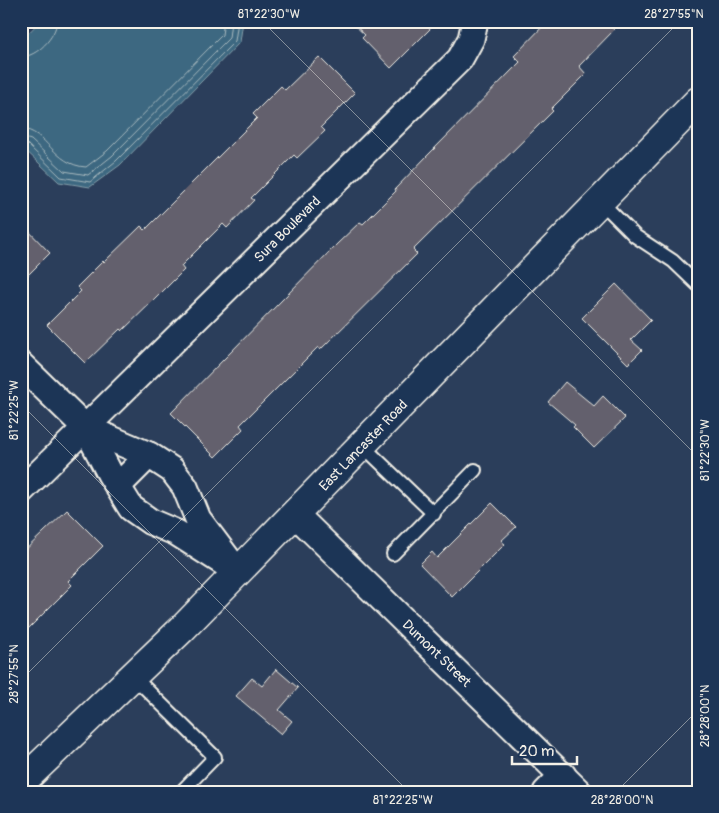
<svg xmlns="http://www.w3.org/2000/svg" width="719" height="813" font-family="Pangolin,sans-serif">
  <style>
    .water { fill: #3c6881; stroke: #869faa }
    .lines { fill: none; stroke-linecap: round; stroke-linejoin: round }
    .shore { stroke: #aababf; stroke-width: 1 }
    .building { fill: #63616d; stroke: #f4f1e8 }
    .service-casing { stroke: #f4f1e8; stroke-width: 16 }
    .minor-casing { stroke: #f4f1e8; stroke-width: 29 }
    .tertiary-casing { stroke: #f4f1e8; stroke-width: 31 }
    .service { stroke: #1d3557; stroke-width: 12 }
    .minor { stroke: #1d3557; stroke-width: 25 }
    .tertiary { stroke: #1d3557; stroke-width: 28 }
    .ticks { fill: none; stroke: #f4f1e8; stroke-width: 1; stroke-opacity: 0.45 }
    .labels { text-anchor: middle; stroke-width: 4; stroke-linejoin: round; paint-order: stroke }
    .street-label { font-size: 14px; fill: #f4f1e8; stroke: #1d3557 }
    .neatline { fill: none; stroke: #f4f1e8; stroke-width: 2 }
    .ticks-label { font-size: 12px; text-anchor: middle; fill: #f4f1e8 }
  </style>
  <rect width="100%" height="100%" fill="#2b3e5b"/>
  <filter id="ink" filterUnits="userSpaceOnUse"><feTurbulence type="fractalNoise" baseFrequency=".02" numOctaves="2"/><feDisplacementMap in="SourceGraphic" scale="10" xChannelSelector="R" yChannelSelector="G"/><feConvolveMatrix kernelMatrix="1 2 1 2 8 2 1 2 1" color-interpolation-filters="sRGB"/></filter>
  <g filter="url(#ink)">
    <path class="water" d="M 40,21 L 243,21 L 240,42 L 120,165 L 90,187 L 59,182 L 21,146 L 21,41 Z"/>
    <g class="lines">
      <g class="shore">
        <path d="M 21,57 C 37,57 56,37 57,21"/>
        <path d="M 21,129 C 47,130 53,165 86,167 L 107,151 L 222,35 L 224,21"/>
        <path d="M 21,137 L 31,140 L 64,171 L 88,175 L 112,156 L 229,38 L 231,21"/>
        <path d="M 21,143 L 27,144 L 61,177 L 90,182 L 116,161 L 235,41 L 238,21"/>
      </g>
    </g>
    <g class="building">
      <path d="M 350,21 L 438,21 L 391,68 L 362,38 L 365,35 Z"/>
      <path d="M 548,21 L 605,21 L 614,30 L 579,66 L 586,74 L 551,109 L 553,111 L 413,250 L 417,254 L 320,350 L 318,347 L 240,425 L 243,429 L 215,457 L 171,413 L 337,244 L 360,222 L 363,224 L 396,191 L 395,189 L 428,155 L 520,62 L 514,56 Z"/>
      <path d="M 319,57 L 355,93 L 321,127 L 325,131 L 297,158 L 294,155 L 251,198 L 254,200 L 227,228 L 223,224 L 181,266 L 184,270 L 156,298 L 122,331 L 120,329 L 85,363 L 47,325 L 81,291 L 77,287 L 103,261 L 104,262 L 141,226 L 145,230 L 257,118 L 253,114 L 281,86 L 285,90 Z"/>
      <path d="M 21,223 L 50,253 L 21,282 Z"/>
      <path d="M 616,284 L 651,320 L 631,340 L 642,350 L 628,364 L 582,318 Z"/>
      <path d="M 565,382 L 594,406 L 603,396 L 625,418 L 594,448 L 573,427 L 575,425 L 548,402 Z"/>
      <path d="M 492,503 L 516,527 L 501,541 L 505,544 L 452,597 L 420,564 L 432,552 L 437,558 Z"/>
      <path d="M 67,510 L 103,546 L 68,581 L 72,585 L 21,636 L 21,554 Z"/>
      <path d="M 276,669 L 298,688 L 279,710 L 292,721 L 281,734 L 236,696 L 252,678 L 262,686 Z"/>
    </g>
    <g class="lines">
      <defs>
        <g id="service">
          <path d="M 600,201 L 635,236 L 673,261 L 698,285"/>
          <path d="M 362,445 L 434,514"/>
          <path d="M 393,554 L 475,470"/>
          <path d="M 134,677 L 215,757 L 181,792"/>
        </g>
        <g id="minor">
          <path d="M 21,365 L 86,428 L 110,474 L 131,508 L 151,522 L 177,533 L 238,572"/>
          <path d="M 86,428 L 149,455 L 172,470 L 185,487 L 198,519 L 228,559"/>
          <path d="M 118,486 L 149,455"/>
          <path d="M 21,491 L 460,59 L 471,39 L 475,21"/>
          <path d="M 295,514 L 579,792"/>
          <path d="M 546,792 L 563,775"/>
        </g>
        <path id="tertiary" d="M 21,783 L 182,629 L 698,101"/>
      </defs>
      <use href="#service" class="service-casing"/>
      <use href="#minor" class="minor-casing"/>
      <use href="#tertiary" class="tertiary-casing"/>
      <use href="#service" class="service"/>
      <use href="#minor" class="minor"/>
      <use href="#tertiary" class="tertiary"/>
    </g>
  </g>
  <path class="ticks" d="M 262,21 L 698,457M 21,404 L 409,792M 21,680 L 680,21M 616,792 L 698,710"/>
  <g class="labels">
    <g class="street-label">
      <text transform="translate(287 229) rotate(-45)" y="5">Sura Boulevard</text>
      <text transform="translate(363 445) rotate(-46)" y="5">East Lancaster Road</text>
      <text transform="translate(437 653) rotate(44)" y="5">Dumont Street</text>
    </g>
  </g>
  <rect width="719" height="813" fill="none" stroke="#1d3557" stroke-width="55"/>
  <path d="M512 756v8h65v-8" fill="none" stroke="#f4f1e8" stroke-width="2.5"/>
  <text x="519" y="756" font-size="15" fill="#f4f1e8" stroke="#1d3557" stroke-width="4" paint-order="stroke">20 m</text>
  <rect x="28" y="28" width="664" height="758" class="neatline"/>
  <g class="ticks-label">
    <text x="269" y="18">81°22'30"W</text>
    <text x="674" y="18">28°27'55"N</text>
    <text transform="translate(14 410) rotate(-90)" y="4">81°22'25"W</text>
    <text transform="translate(705 450) rotate(-90)" y="4">81°22'30"W</text>
    <text transform="translate(14 674) rotate(-90)" y="4">28°27'55"N</text>
    <text transform="translate(705 716) rotate(-90)" y="4">28°28'00"N</text>
    <text x="403" y="804">81°22'25"W</text>
    <text x="622" y="804">28°28'00"N</text>
  </g>
</svg>
